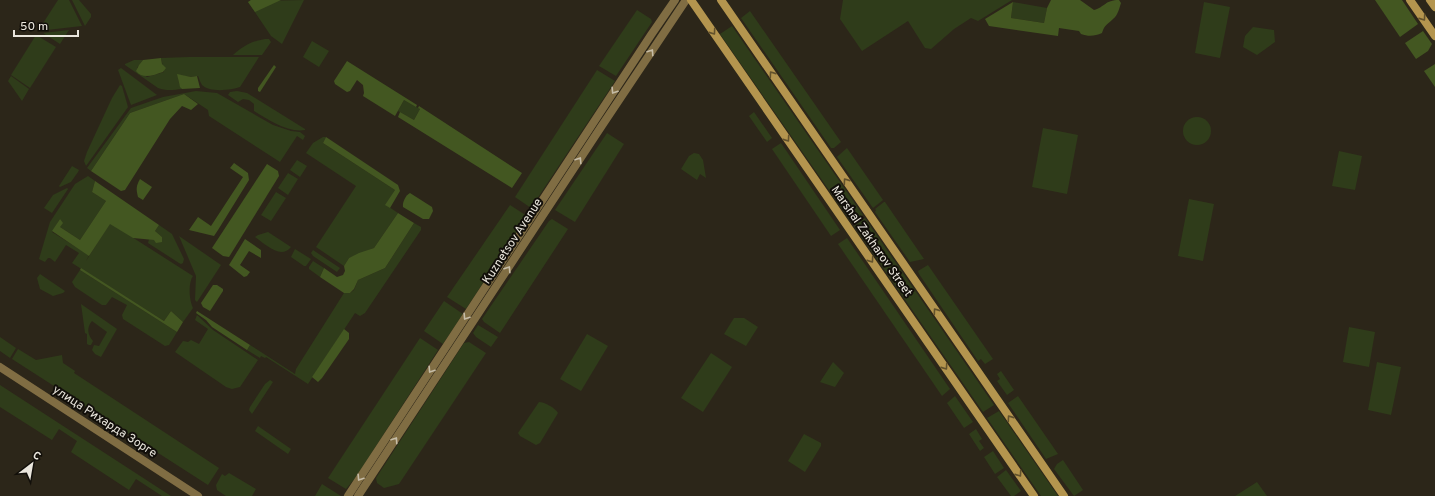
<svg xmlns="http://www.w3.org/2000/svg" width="1435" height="496" font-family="Overpass,sans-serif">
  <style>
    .green { fill: #2f3c1a }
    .forest { fill: #435721 }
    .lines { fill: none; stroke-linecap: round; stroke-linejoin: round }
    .street { stroke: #806d43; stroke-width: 8 }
    .secondary { stroke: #b4954e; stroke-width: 8 }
    .oneway { stroke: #63522c }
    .oneway2 { stroke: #c5bca7 }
    .labels { text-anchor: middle; stroke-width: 4; stroke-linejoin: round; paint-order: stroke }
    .street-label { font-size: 12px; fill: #eae6dd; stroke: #120f0a }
  </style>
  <rect width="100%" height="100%" fill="#2c2619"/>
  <g class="green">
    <path d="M 58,0 L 69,0 L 82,26 L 38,31 Z"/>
    <path d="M 72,0 L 79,0 L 91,14 L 91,17 L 85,26 Z"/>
    <path d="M 251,0 L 258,1 L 304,0 L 282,44 L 271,36 L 248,2 Z"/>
    <path d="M 843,0 L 1012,0 L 978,21 L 971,18 L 954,29 L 931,49 L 925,48 L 908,21 L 862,51 L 840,19 Z"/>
    <path d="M 1013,2 L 1047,8 L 1044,23 L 1011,18 Z"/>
    <path d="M 1204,2 L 1230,7 L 1220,58 L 1195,53 Z"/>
    <path d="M 637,10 L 651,19 L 652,22 L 616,76 L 599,66 Z"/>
    <path d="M 750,11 L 841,142 L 834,148 L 831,148 L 741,18 Z"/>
    <path d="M 732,26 L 863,215 L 852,223 L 720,34 Z"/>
    <path d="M 1253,27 L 1274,30 L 1275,42 L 1257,55 L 1243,47 L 1245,36 Z"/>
    <path d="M 69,30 L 60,44 L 43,33 Z"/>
    <path d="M 36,35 L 56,47 L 30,88 L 11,75 Z"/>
    <path d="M 265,39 L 269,39 L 271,42 L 262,55 L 233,55 C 243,46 252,41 265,39 Z"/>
    <path d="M 312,41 L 329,51 L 319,67 L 303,57 Z"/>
    <path d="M 189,57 L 259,57 L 240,87 C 231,90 210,93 202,85 C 200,82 199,78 198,76 L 191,77 L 178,75 L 179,83 L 182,89 C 173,90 166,91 158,88 L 125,65 L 125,64 L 134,60 L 143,60 L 137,68 L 147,77 L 164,72 L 161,58 Z"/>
    <path d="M 121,68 L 157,95 L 131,105 L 118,70 Z"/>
    <path d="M 597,70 L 615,81 L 531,208 L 515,197 Z"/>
    <path d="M 11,76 L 29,89 L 22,101 L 8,81 Z"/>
    <path d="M 120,85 L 122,86 L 128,107 L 86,166 L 84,161 L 87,152 L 112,98 Z"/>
    <path d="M 196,91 L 217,93 L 273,125 L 291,131 L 300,132 L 305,136 L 303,140 L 297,136 L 280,162 L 209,116 L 208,110 L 184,94 L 130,113 L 91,171 L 87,168 L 131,108 L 163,97 Z"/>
    <path d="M 237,91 L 247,93 L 305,129 L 305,130 C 288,133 269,120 254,111 L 254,104 L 249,100 L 243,99 L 238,102 L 228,95 L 230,92 Z"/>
    <path d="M 404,100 L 420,109 L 414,120 L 398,111 Z"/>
    <path d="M 754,112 L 772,138 L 767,142 L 749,116 Z"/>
    <circle cx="1197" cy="131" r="14"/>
    <path d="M 1043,128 L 1078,135 L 1067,194 L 1032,187 Z"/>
    <path d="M 607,133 L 624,144 L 575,222 L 555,210 Z"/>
    <path d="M 323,137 L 326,137 L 323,143 L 395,190 L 386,205 L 398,213 L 374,248 L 349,258 L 344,266 L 316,247 L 356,186 L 306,153 L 313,143 Z"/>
    <path d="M 781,143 L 840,230 L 831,236 L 772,149 Z"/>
    <path d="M 847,148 L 883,200 L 873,208 L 837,157 L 838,156 Z"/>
    <path d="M 1339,151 L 1362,156 L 1355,190 L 1332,186 Z"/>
    <path d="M 694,153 L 699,154 L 703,160 L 706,178 L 700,174 L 697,180 L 681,169 L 689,156 Z"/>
    <path d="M 297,160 L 307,166 L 300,177 L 290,170 Z"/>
    <path d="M 72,166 L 79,170 L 78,172 L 71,182 L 60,187 L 59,186 Z"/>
    <path d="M 288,173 L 298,179 L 288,195 L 278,188 Z"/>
    <path d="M 88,176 L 95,181 L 92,192 L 106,201 L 80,240 L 60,227 L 60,219 L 52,232 L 89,255 L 86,261 L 110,223 L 193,276 C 188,283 189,300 193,308 L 183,322 L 171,311 L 164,321 L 72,263 L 79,253 L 66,245 L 55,262 L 50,258 L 48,258 L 45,262 L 39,259 L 50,222 L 75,184 Z"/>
    <path d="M 67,188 L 68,189 L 52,213 L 44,208 L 53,195 Z"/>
    <path d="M 276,192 L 286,198 L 271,221 L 261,215 Z"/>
    <path d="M 1189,199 L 1214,204 L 1203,261 L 1178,256 Z"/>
    <path d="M 884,202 L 885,202 L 924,259 L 910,262 L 875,212 L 876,210 L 875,209 Z"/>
    <path d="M 510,205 L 527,216 L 466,309 L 447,297 Z"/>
    <path d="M 865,218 L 994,405 L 983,412 L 854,226 Z"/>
    <path d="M 552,219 L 568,229 L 500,333 L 484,322 L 482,319 L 549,221 Z"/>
    <path d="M 414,223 L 421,227 L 421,230 L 365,313 L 360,316 L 355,313 L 308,384 L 266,357 L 265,358 L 261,356 L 260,358 L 247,350 L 250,345 L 295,374 L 296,369 L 344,293 L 350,293 L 354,290 L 358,280 L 385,268 Z"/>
    <path d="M 159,225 L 172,234 L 184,259 L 183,263 L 181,264 L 179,263 L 148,243 L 149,239 L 154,240 L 162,237 L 155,231 Z"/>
    <path d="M 268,232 L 291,247 C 281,260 265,244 255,237 L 258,235 Z"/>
    <path d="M 179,236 L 221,265 L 197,302 L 195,300 L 196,276 Z"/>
    <path d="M 847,238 L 950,389 L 942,396 L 838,244 Z"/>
    <path d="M 295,249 L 311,259 L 306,266 L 304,266 L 291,257 Z"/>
    <path d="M 313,250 L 340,268 L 337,272 L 313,256 L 311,253 Z"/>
    <path d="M 313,261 L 324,268 L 320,277 L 309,269 L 309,267 Z"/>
    <path d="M 928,265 L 993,359 L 985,364 L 981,359 L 978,361 L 919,274 L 918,271 Z"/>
    <path d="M 80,270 L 177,332 L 169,345 L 165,346 L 123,319 L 122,315 L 127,305 L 112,297 L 106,305 L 102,305 L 75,287 L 72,282 Z"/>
    <path d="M 40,274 L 65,291 L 63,293 L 53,296 L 40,289 L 37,278 Z"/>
    <path d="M 444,301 L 463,314 L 443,344 L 424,331 Z"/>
    <path d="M 81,304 L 117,329 L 101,357 L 95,354 L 92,350 L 94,345 L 99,346 L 107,332 L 92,321 C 86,328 88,335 93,341 L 91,345 L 89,345 L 87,344 L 87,334 L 85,333 Z"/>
    <path d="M 197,315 L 213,330 L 258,360 L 240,387 L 232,389 L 226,387 L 175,352 L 183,341 L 188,342 L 191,340 L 199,344 L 208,329 L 195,320 Z"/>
    <path d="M 734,318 L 744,318 L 758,327 L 746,346 L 724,334 Z"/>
    <path d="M 478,325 L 498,337 L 491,347 L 476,337 L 473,333 Z"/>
    <path d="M 1349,327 L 1375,332 L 1369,367 L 1343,362 Z"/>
    <path d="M 587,334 L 608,346 L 581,391 L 560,379 Z"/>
    <path d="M 0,337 L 16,348 L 10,358 L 0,351 Z"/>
    <path d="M 420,338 L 438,350 L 356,477 L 346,489 L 328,478 Z"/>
    <path d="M 469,342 L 486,353 L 399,484 L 384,488 L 377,483 L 376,478 L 464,343 Z"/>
    <path d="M 18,349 L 36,360 L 62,355 L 63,363 L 75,371 L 74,373 L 219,468 L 208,485 L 12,359 Z"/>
    <path d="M 711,353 L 732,367 L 703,412 L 681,398 Z"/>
    <path d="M 833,362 L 844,373 L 835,387 L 820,382 Z"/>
    <path d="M 1377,362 L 1401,367 L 1391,415 L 1368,410 Z"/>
    <path d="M 1001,371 L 1014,390 L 1007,395 L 997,381 L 1000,379 L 997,374 Z"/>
    <path d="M 270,380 L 273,382 L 252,414 L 249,410 L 250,407 L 265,384 Z"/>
    <path d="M 0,385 L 171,496 L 162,496 L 136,479 L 129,490 L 71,452 L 77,441 L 59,429 L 52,440 L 0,407 Z"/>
    <path d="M 955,396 L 973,422 L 964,428 L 947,403 Z"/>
    <path d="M 1018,396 L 1058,454 L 1046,459 L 1008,403 Z"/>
    <path d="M 539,402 C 545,402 555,408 558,413 L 540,443 L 536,445 L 520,436 L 518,433 Z"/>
    <path d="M 999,411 L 1058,496 L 1041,496 L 987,418 Z"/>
    <path d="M 258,426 L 291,449 L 288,454 L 255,431 Z"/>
    <path d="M 976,429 L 982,439 L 979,441 L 984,448 L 980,451 L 969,434 Z"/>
    <path d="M 804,434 L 821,443 L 821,446 L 805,472 L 788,461 Z"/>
    <path d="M 993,451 L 1004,468 L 995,474 L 984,457 Z"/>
    <path d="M 1063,460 L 1083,490 L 1074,496 L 1054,469 L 1057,464 Z"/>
    <path d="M 1006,470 L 1021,491 L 1014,496 L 1011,496 L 997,477 Z"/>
    <path d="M 229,473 L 256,489 L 252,496 L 226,496 L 217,490 L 216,485 L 222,474 L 225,476 Z"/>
    <path d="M 1257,482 L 1267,496 L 1235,496 Z"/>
    <path d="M 322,484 L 341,496 L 315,496 Z"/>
  </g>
  <g class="forest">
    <path d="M 251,0 L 281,0 L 255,12 L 248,2 Z"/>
    <path d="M 1051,0 L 1080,0 L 1094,10 C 1105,7 1105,0 1119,0 L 1121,3 C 1119,9 1118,15 1113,19 C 1107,25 1105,24 1102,33 C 1095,36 1089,37 1081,34 L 1079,31 L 1059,28 L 1058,36 L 989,26 L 985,19 L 1013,2 L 1011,18 L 1044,23 L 1047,8 Z"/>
    <path d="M 1375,0 L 1402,0 L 1418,24 L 1400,37 Z"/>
    <path d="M 1423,31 L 1432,44 L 1428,51 L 1416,59 L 1405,43 Z"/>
    <path d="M 161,58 L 162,64 L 166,68 L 163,72 C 154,75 143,80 136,71 L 139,65 L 143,60 Z"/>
    <path d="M 347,61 L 417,105 L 416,107 L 404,100 L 395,116 L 363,96 L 364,93 L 363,85 L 357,80 L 350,91 L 347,92 L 335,84 L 334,81 Z"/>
    <path d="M 1435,64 L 1435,87 L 1424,71 Z"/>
    <path d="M 274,65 L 276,67 L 260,92 L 258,91 L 258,88 Z"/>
    <path d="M 177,74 L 191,77 L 197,76 L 200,88 L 182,89 L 180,87 Z"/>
    <path d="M 184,94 L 198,104 L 191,110 L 182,106 L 170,119 L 125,190 L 121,191 L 91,171 L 130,113 Z"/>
    <path d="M 419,106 L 522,173 L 512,188 L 398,117 L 400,112 L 414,120 L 420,109 L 418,108 Z"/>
    <path d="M 326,137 L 398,185 L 400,191 L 390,208 L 385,205 L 395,190 L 323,143 Z"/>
    <path d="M 234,163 L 248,173 L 249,180 L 218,230 L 214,236 L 189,230 L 198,217 L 211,226 L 243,177 L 230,168 Z"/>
    <path d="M 267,164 L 278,171 L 279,176 L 229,257 L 223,256 L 212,248 Z"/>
    <path d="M 140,179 L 152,187 L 143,200 L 138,197 C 136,189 136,186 140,179 Z"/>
    <path d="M 95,181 L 159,225 L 155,231 L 162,237 L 162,242 L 156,243 L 154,240 L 133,238 L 110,224 L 89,256 L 52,231 L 60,219 L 63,223 L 60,227 L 80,240 L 106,201 L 92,192 Z"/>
    <path d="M 410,193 L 432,207 L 433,211 L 429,219 L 423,219 L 403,207 C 402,202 406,195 410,193 Z"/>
    <path d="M 398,213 L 414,223 L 385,268 L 358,280 L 354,289 L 350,293 L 344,293 L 320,277 L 324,268 L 337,277 L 343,275 L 345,271 L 344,266 L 349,258 L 359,253 L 374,248 Z"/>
    <path d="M 245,239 L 261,250 L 261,258 L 249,251 L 240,265 L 250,272 L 247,276 L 244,277 L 229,265 Z"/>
    <path d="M 81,268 L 164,321 L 171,311 L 183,322 L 177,332 L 80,270 Z"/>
    <path d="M 213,285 L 217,285 L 223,289 L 223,291 L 210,311 L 203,307 L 201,303 Z"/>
    <path d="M 197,311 L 250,345 L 247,350 L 212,327 L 206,320 L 196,313 Z"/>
    <path d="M 344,329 L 349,333 L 349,339 L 322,378 L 318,382 L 312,377 Z"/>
  </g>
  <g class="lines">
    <g class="street">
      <path d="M 0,367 L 198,496"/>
      <path d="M 348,496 L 651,35 L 675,0"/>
      <path d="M 358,496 L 601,127 L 686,0"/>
    </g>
    <g class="secondary">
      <path d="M 691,0 L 1034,496"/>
      <path d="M 721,0 L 1064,496"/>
      <path d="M 1410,0 L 1435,36"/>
      <path d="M 1430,0 L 1435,7"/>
    </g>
  </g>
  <defs><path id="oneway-chevron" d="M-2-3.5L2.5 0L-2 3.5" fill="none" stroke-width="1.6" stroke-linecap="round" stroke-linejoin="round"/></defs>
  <g class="oneway">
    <use href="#oneway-chevron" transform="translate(1423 18) rotate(55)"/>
    <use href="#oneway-chevron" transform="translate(713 32) rotate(55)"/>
    <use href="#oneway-chevron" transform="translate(772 74) rotate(-125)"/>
    <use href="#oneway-chevron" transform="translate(787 139) rotate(55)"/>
    <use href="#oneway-chevron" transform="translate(846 181) rotate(-125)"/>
    <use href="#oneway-chevron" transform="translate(871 260) rotate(55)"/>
    <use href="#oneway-chevron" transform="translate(936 311) rotate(-125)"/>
    <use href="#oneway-chevron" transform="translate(945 367) rotate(55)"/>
    <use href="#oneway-chevron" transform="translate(1010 418) rotate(-125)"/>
    <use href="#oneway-chevron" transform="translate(1019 474) rotate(55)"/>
  </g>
  <g class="oneway2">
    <use href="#oneway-chevron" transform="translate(651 52) rotate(-56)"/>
    <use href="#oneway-chevron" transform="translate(614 91) rotate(123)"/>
    <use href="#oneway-chevron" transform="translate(579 160) rotate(-57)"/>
    <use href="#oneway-chevron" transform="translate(508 269) rotate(-57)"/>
    <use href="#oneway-chevron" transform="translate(466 317) rotate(123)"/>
    <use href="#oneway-chevron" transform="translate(431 370) rotate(123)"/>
    <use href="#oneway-chevron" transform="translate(395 440) rotate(-56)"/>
    <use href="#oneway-chevron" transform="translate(360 478) rotate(123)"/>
  </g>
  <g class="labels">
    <g class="street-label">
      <text transform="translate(512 241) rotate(-57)" y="4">Kuznetsov Avenue</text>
      <text transform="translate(872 241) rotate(55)" y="4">Marshal Zakharov Street</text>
      <text transform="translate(105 421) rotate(33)" y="4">улица Рихарда Зорге</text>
    </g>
  </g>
  <g transform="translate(32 464) rotate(31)" stroke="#120f0a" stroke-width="3" paint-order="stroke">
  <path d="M0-3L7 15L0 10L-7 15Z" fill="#eae6dd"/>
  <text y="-6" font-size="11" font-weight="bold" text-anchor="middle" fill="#eae6dd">С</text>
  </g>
  <path d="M14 30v6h64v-6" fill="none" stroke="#eae6dd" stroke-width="2"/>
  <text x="20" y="30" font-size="12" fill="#eae6dd" stroke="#120f0a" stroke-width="3" paint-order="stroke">50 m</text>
</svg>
